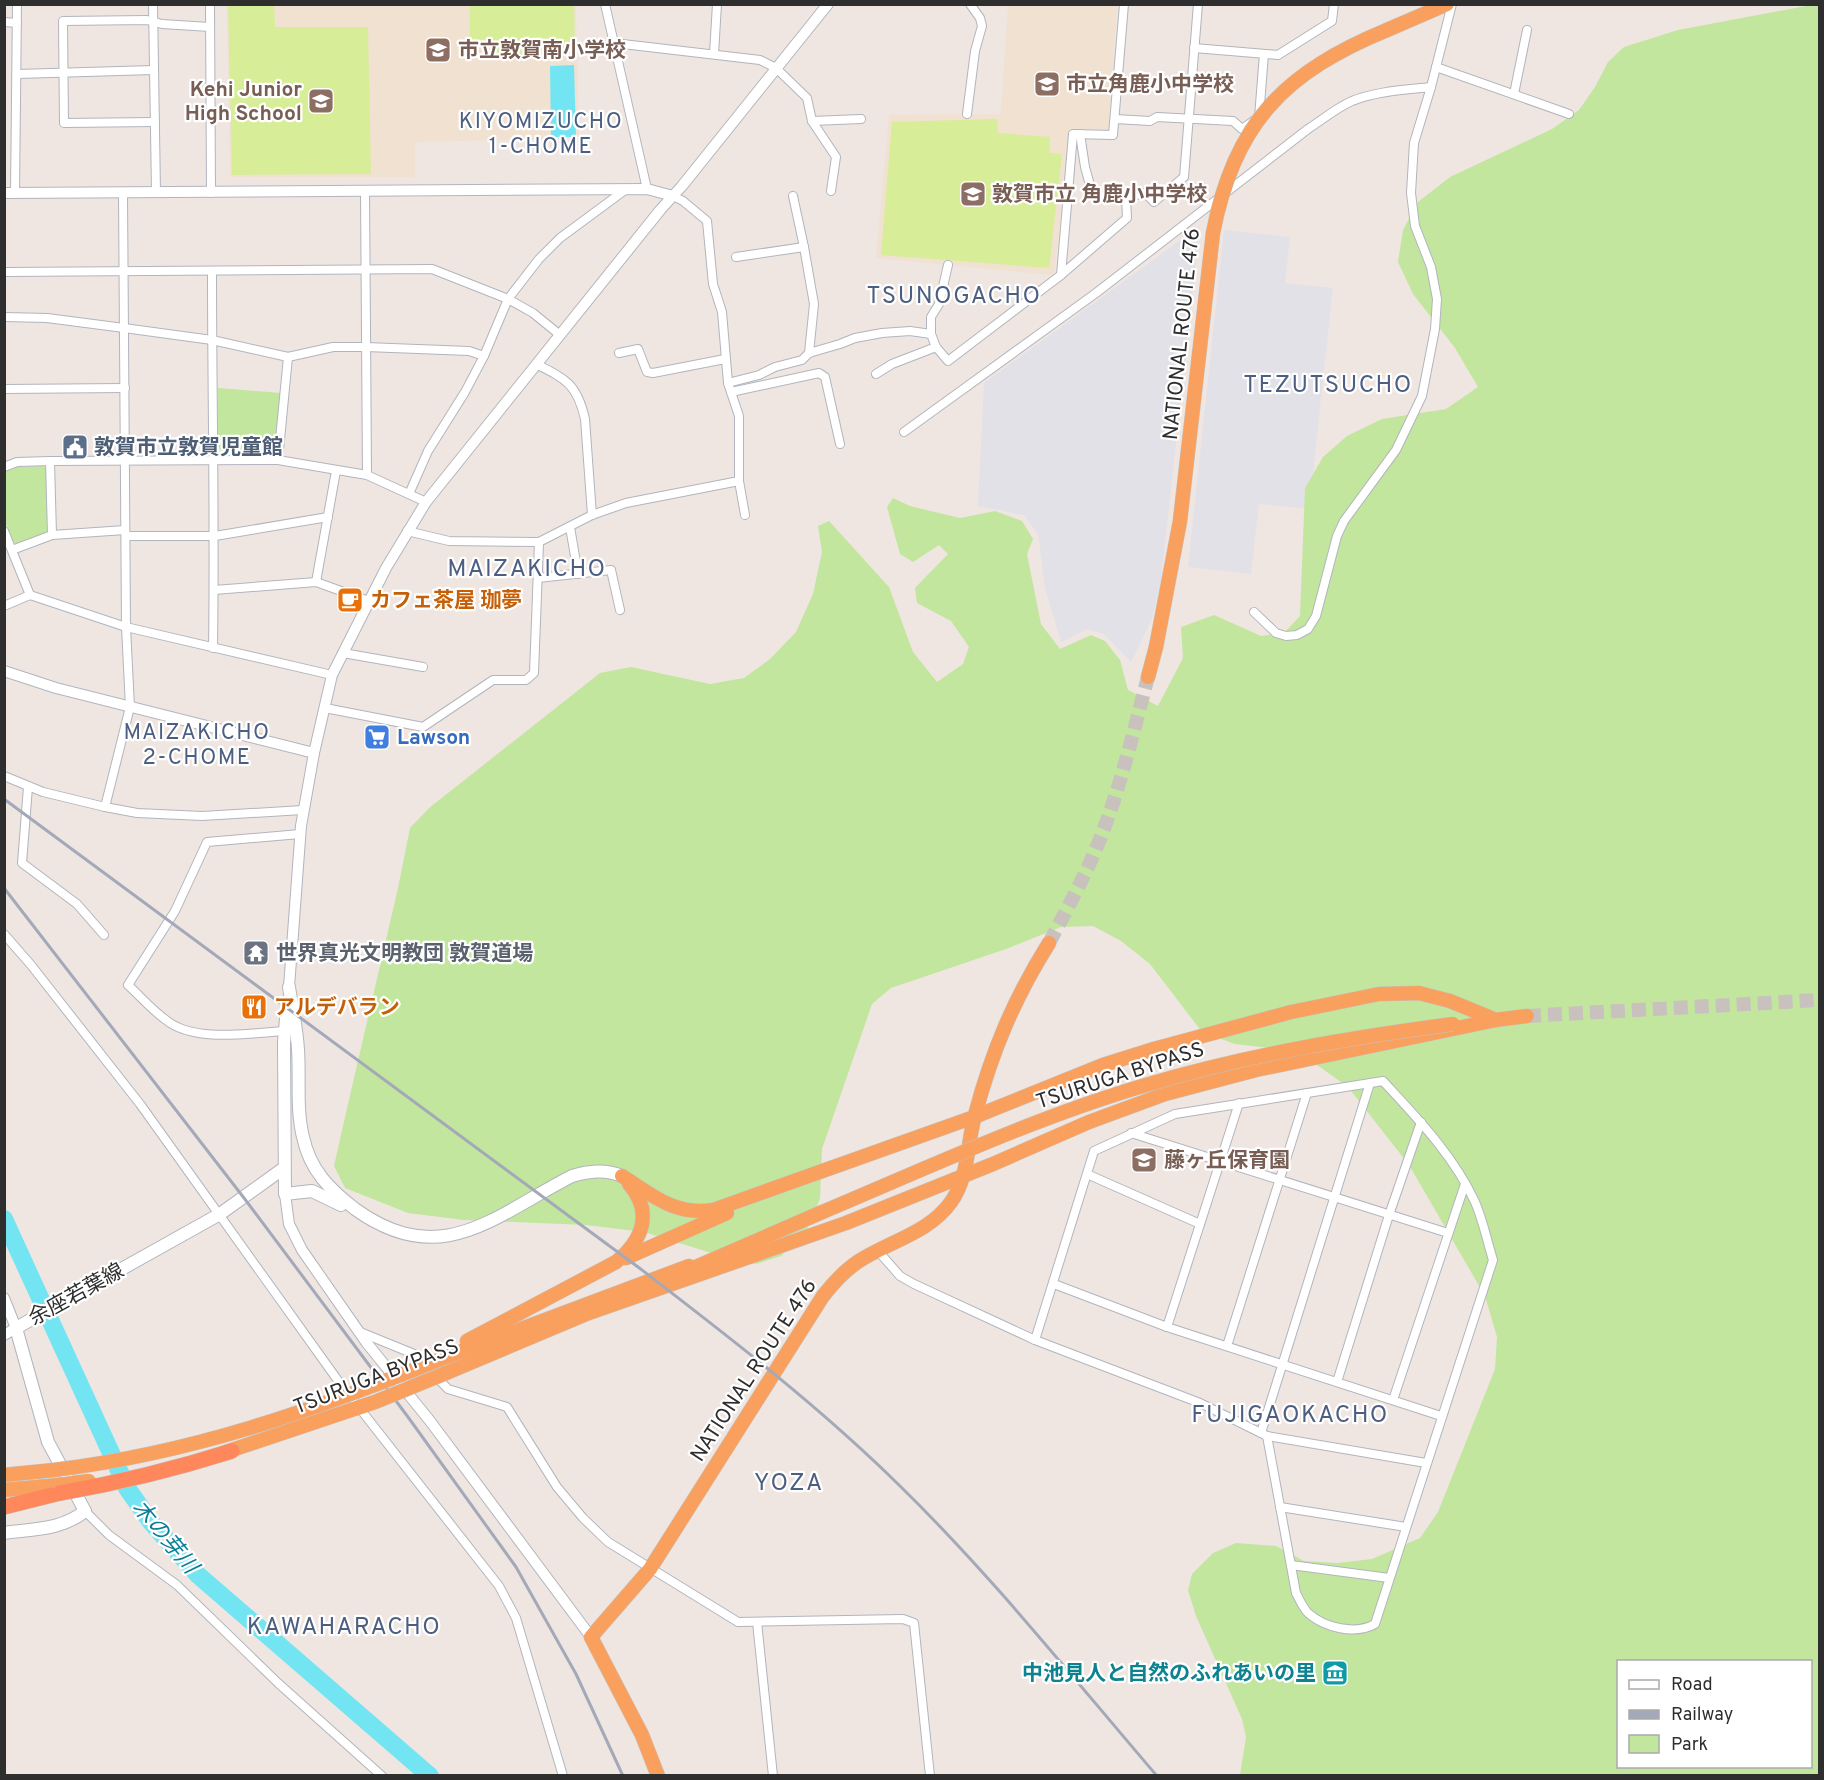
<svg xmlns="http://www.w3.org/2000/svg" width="1824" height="1780" font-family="Overpass,'Noto Sans JP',sans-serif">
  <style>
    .industrial { fill: #e2e1e8 }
    .education { fill: #f0e1d0 }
    .green { fill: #c2e69d; fill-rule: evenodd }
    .pitch { fill: #d7ed98 }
    .water { fill: #73e5f2 }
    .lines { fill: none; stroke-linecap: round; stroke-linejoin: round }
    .river { stroke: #73e5f2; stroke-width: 18 }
    .trunk-tunnel { stroke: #c8c1bd; stroke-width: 14; stroke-dasharray: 14 7; stroke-linecap: butt }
    .minor-casing { stroke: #b1b5be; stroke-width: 10 }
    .tertiary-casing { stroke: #b1b5be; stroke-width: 12 }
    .secondary-casing { stroke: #b1b5be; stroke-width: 14 }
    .trunk-casing { stroke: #c4c4c4; stroke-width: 15 }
    .motorway-casing { stroke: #c4c4c4; stroke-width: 16 }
    .minor { stroke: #fff; stroke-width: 8 }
    .tertiary { stroke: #fff; stroke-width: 10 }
    .secondary { stroke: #fff; stroke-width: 12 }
    .trunk { stroke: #faa05e; stroke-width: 14 }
    .motorway { stroke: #ff875c; stroke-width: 15 }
    .rail { stroke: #a3a9b8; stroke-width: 3 }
    .trunk-bridge-casing { stroke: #c4c4c4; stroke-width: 15; stroke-linecap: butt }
    .motorway-bridge-casing { stroke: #c4c4c4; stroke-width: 16; stroke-linecap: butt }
    .trunk-bridge { stroke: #faa05e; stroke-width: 14 }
    .motorway-bridge { stroke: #ff875c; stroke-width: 15 }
    .labels { text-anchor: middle; stroke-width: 4.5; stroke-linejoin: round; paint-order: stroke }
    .education-label { font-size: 21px; font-weight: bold; fill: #785e54; stroke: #fff; text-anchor: start }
    .street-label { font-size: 21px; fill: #2e2e2e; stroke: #fff }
    .service-label { font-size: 21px; font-weight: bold; fill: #4e5e75; stroke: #fff; text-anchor: start }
    .food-label { font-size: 21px; font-weight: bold; fill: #c56008; stroke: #fff; text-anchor: start }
    .shop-label { font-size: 21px; font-weight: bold; fill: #366cbe; stroke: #fff; text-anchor: start }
    .worship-label { font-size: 21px; font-weight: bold; fill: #5b616d; stroke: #fff; text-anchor: start }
    .culture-label { font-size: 21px; font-weight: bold; fill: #0d838f; stroke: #fff; text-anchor: end }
    .neighbourhood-label { font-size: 22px; letter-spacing: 1.5px; fill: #4c5e81; stroke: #fff }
    .water-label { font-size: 22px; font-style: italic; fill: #0c7e96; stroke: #fff }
    .quarter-label { font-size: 24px; letter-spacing: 1.5px; fill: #4c5e81; stroke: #fff }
  </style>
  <rect width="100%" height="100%" fill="#efe6e1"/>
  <g class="industrial">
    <path d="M 1200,226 L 1161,580 L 1152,619 L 1131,662 L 1104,634 L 1087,629 L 1061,642 L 1045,588 L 1038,534 L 1024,515 L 978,506 L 984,383 Z"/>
    <path d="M 1224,230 L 1290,237 L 1285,283 L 1333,288 L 1309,509 L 1259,504 L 1251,574 L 1188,567 Z"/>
  </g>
  <g class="education">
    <path d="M 227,5 L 576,5 L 579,138 L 415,142 L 415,177 L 230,177 Z"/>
    <path d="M 1008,5 L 1117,5 L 1108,130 L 1069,129 L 1055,269 L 1052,275 L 876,258 L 889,115 L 1001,114 Z"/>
  </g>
  <g class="green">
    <path d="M 1811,5 L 1819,5 L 1819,1775 L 1240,1775 L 1246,1737 L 1242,1719 L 1196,1616 L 1188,1590 L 1192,1574 L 1213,1553 L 1236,1543 L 1276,1546 L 1304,1561 L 1338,1563 L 1372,1559 L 1420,1538 L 1438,1512 L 1495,1369 L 1497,1337 L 1485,1296 L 1409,1165 L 1348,1087 L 1313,1062 L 1270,1048 L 1235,1044 L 1202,1032 L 1150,964 L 1121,941 L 1093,926 L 1061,927 L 1006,949 L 891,988 L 872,1004 L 822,1149 L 820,1199 L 807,1229 L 781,1256 L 756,1264 L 724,1257 L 644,1232 L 586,1225 L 464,1220 L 408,1213 L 345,1188 L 334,1166 L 345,1117 L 398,888 L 410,828 L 429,808 L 600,673 L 631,667 L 710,684 L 744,678 L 770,659 L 796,632 L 813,594 L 822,552 L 818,526 L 829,521 L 889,587 L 913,652 L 937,682 L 963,664 L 969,647 L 951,621 L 917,603 L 915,588 L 948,554 L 939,545 L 913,562 L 900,554 L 887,507 L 893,498 L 910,506 L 960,518 L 995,511 L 1022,521 L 1033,539 L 1027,554 L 1041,624 L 1060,649 L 1091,635 L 1105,641 L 1120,660 L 1128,690 L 1158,706 L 1183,658 L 1181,627 L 1214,615 L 1261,636 L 1284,633 L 1300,616 L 1305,488 L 1323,457 L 1347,436 L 1382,419 L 1446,409 L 1478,387 L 1455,348 L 1413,294 L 1398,262 L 1403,230 L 1418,202 L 1450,177 L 1552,129 L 1579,110 L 1595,87 L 1608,62 L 1624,47 L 1678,30 ZM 1618,1662 L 1810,1662 L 1810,1766 L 1618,1766 Z"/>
    <path d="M 218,388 L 281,393 L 276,450 L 273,453 L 222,452 L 218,447 Z"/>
    <path d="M 44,466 L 46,469 L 48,530 L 45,533 L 16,544 C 0,529 5,493 5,471 L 17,467 Z"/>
  </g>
  <g class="pitch">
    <path d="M 228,5 L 274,5 L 275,27 L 368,27 L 371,174 L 232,175 Z"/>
    <path d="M 470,5 L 574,5 L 575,50 L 493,56 L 492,39 L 470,40 Z"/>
    <path d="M 997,119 L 998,133 L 1050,137 L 1049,153 L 1062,154 L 1049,268 L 881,255 L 892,122 Z"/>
  </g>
  <path class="water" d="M 574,65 L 576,137 L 551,137 L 550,66 Z"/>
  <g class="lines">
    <path class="river" d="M 4,1219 L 127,1488 L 151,1522 L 198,1575 L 430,1776"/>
    <g class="trunk-tunnel">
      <path d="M 1049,943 C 1066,911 1084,878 1098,844 C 1120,790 1133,733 1148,677"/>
      <path d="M 1527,1016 L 1820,1000"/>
    </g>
    <defs>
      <g id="minor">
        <path d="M 153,4 L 156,193"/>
        <path d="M 210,4 L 211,193"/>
        <path d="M 605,4 L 647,189"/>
        <path d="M 4,22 L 17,23"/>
        <path d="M 614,43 L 760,60 L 776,68 L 807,98 L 812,121 L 861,119"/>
        <path d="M 1194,48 L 1278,55 L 1332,21 L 1334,4"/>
        <path d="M 714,54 L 717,4"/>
        <path d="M 1436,67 L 1569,114"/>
        <path d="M 17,74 L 154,70"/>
        <path d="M 1514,94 L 1527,30"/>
        <path d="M 967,114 L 975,51 L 982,26 L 980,18 L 970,4"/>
        <path d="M 1115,119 L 1150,121 L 1157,117 L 1233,121 L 1242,129 L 1259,117 L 1264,54"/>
        <path d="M 812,121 L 836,157 L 831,191"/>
        <path d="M 155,122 L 64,123 L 63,21 L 147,20 L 162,24 L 210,27"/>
        <path d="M 1080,134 L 1085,167 L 1093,196 L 1126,197"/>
        <path d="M 365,190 L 367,475"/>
        <path d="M 15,193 L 17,4"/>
        <path d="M 793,196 L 804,247 L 814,304 L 809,353"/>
        <path d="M 736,257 L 804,247"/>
        <path d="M 948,265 L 939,304 L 931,317 L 931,334 L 936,347 L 948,361 L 1061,275 L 1127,218 L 1126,197 L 1145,193 L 1154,202 L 1184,177 L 1198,4"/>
        <path d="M 212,271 C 212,396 215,522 213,648"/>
        <path d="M 4,272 L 432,269 L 508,299 L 533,313 L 560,335"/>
        <path d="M 1061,275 L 1073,134 L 1113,135 L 1124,4"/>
        <path d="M 4,317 L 47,318 L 124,328 L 212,340 L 288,357 L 333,347 L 366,347 L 469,351 L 484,356"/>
        <path d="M 619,353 L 638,349 L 647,372 L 653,373 L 725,359"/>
        <path d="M 536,364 C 566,379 577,384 585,419 L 592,515"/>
        <path d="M 876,374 L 892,364 L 936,347"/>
        <path d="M 728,383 L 759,375 L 775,367 L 802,360 L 809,353 L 840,344 L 855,338 L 882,333 L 910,331 L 931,334"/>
        <path d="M 4,389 L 125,388"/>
        <path d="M 731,392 L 819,373 L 825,377 L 840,444"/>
        <path d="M 904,432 L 1096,293 L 1308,129 C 1322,120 1336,108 1352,101 C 1377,91 1405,90 1431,87"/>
        <path d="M 278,460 L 288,357"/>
        <path d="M 50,461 L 52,535"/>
        <path d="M 4,467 L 17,462 L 50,461 L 278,460 L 367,475 L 426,502"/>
        <path d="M 739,481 L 745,515"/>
        <path d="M 409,494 L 428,451 L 465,392 L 484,356 L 508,299 L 539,259 L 560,238 L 625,190"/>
        <path d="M 570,527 L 578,574"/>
        <path d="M 4,531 L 30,595"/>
        <path d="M 407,531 L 449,541 L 539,542 L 592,515 L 626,503 L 739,481 L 739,416 L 728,383 L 722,312 L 713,284 L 707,221 L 683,201 L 673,196"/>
        <path d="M 126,536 L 215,536 L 328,517"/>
        <path d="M 12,550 L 52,535 L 125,530"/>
        <path d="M 538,578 L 611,570 L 620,610"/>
        <path d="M 316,582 L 336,471"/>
        <path d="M 214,590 L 316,582 L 369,601"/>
        <path d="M 4,606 L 30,595 L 126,627 L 332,675"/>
        <path d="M 1254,612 L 1276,633 L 1286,636 L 1297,635 L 1308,629 L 1316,616 L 1337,536 L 1344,521 L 1396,450 L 1422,396 L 1435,329 L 1437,299 L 1431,267 L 1415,226 L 1411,193 L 1414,143 L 1431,87 L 1452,4"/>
        <path d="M 343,653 L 423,667"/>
        <path d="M 325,708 L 423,727 L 493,680 L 526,680 L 534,673 L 539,542"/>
        <path d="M 4,776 L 43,792 L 105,807 L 130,707 L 126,627 L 123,193"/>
        <path d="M 28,787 L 22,863 L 77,904 L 104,935"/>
        <path d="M 105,807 L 137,813 L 202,816 L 303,810"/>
        <path d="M 4,934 L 31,965 L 140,1104 L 339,1382 L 499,1586 L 516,1618 L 563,1776"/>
        <path d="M 285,1031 C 250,1033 194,1043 166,1020 C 152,1010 140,996 128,985 L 175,911 L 207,842 L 300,834"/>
        <path d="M 1131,1133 L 1448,1233"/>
        <path d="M 1087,1174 L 1200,1224"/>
        <path d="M 878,1251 L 900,1276 L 914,1284 L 1035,1340 L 1200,1403 L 1267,1436 L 1426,1463"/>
        <path d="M 1054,1284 L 1167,1327 L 1441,1416"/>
        <path d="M 1167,1327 L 1239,1103"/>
        <path d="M 360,1332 L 414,1354 L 448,1389 L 507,1407 L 557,1487 L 583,1518 L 608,1542 L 738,1622 L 903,1619 L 914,1623 L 930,1776"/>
        <path d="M 1035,1340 L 1094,1151 L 1175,1114 L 1383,1081 C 1417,1118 1454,1156 1475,1202 C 1483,1220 1487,1241 1493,1260 L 1375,1624 C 1355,1635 1325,1628 1308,1613 C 1303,1608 1299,1599 1296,1593 L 1267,1436"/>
        <path d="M 1227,1346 L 1307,1093"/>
        <path d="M 1337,1382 L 1389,1215 L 1421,1122"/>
        <path d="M 1393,1400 L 1465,1184"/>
        <path d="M 1261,1433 L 1370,1083"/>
        <path d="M 1280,1507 L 1406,1527"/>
        <path d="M 85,1511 L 109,1535 L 177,1585 L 278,1683 L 382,1776"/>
        <path d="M 1291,1565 L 1389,1578"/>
        <path d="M 757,1622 L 773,1776"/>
      </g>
      <g id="tertiary">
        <path d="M 4,193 L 647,189 L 673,196"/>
        <path d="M 4,671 L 56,688 L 314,753"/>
        <path d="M 289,987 L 301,826 L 314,753 L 332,675 L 386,568 L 426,502 L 661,209 L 682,186 L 828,4"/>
        <path d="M 285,1194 L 289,1224 L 302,1250 L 366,1342 L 430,1421 L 591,1637"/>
        <path d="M 4,1298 L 16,1328 L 4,1335"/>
      </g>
      <g id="secondary">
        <path d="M 289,987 C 292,1007 297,1029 298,1050 C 300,1078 296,1109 303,1137 C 310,1170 329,1189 355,1209 C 441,1271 494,1216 572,1176 C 589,1171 605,1169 622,1176"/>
        <path d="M 287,1006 L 284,1043 L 285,1194 L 312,1191 L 341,1205"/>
        <path d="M 4,1533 C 33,1529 62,1530 85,1511 L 48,1442 L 16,1328 L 220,1214 L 284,1168"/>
      </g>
      <g id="trunk">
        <path d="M 1387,30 L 1447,4"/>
        <path d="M 1148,677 L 1156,647"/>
        <path d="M 1487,1021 L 1527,1016"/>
        <path d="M 622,1176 C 652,1195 675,1216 713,1210 L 974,1117 L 1103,1065 L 1154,1049 L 1291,1012 L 1379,994 L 1419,993 L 1450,1001 L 1496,1020"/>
        <path d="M 626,1258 L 727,1213"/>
        <path d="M 682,1273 L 820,1213"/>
        <path d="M 592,1312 L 846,1223 L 993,1164 L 1089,1122 L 1165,1094 L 1256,1070 L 1496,1020"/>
        <path d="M 467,1341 L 616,1262 C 642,1241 654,1213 629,1184"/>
        <path d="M 441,1359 L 689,1266"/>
        <path d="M 446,1373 L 598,1309"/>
        <path d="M 4,1475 L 54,1470"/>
        <path d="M 4,1490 L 59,1485"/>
        <path d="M 658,1776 L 642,1735 L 591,1637 L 650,1569 L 823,1296 C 834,1282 845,1270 859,1261 C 890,1241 929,1233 951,1202 C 969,1177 967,1143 975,1115 C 992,1051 1014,999 1049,943"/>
      </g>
      <path id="motorway" d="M 4,1507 L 60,1493"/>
    </defs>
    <use href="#minor" class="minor-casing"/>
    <use href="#tertiary" class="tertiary-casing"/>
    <use href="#secondary" class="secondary-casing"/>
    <use href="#trunk" class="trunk-casing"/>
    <use href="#motorway" class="motorway-casing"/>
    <use href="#minor" class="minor"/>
    <use href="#tertiary" class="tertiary"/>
    <use href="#secondary" class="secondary"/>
    <use href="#trunk" class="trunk"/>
    <use href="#motorway" class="motorway"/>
    <g class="rail">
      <path d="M 4,799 L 638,1267 C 729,1337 819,1406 900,1486 C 992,1576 1073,1678 1157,1776"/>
      <path d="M 4,888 L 244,1198 L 408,1417 L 516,1567 L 576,1674 L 623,1776"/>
    </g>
    <defs>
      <g id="trunk-bridge">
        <path d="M 1156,647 L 1180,521 L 1213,233 C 1234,123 1285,72 1387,30"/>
        <path d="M 820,1213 C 927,1168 1034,1118 1146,1085 C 1247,1055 1348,1038 1453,1024"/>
        <path d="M 223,1453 L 375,1402 L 446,1373"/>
        <path d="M 54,1470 C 192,1453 312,1411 441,1359"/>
        <path d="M 59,1485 L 89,1481"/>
      </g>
      <path id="motorway-bridge" d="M 60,1493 C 118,1483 175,1469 232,1451"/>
    </defs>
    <use href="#trunk-bridge" class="trunk-bridge-casing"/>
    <use href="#motorway-bridge" class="motorway-bridge-casing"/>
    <use href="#trunk-bridge" class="trunk-bridge"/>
    <use href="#motorway-bridge" class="motorway-bridge"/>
  </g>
  <defs>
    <symbol id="school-square" viewBox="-11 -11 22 22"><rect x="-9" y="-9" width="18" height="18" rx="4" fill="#8d6e63" stroke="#fff"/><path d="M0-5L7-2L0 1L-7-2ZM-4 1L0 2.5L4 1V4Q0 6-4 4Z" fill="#fff"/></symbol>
    <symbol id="civic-square" viewBox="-11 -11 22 22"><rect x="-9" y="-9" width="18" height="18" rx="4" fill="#5c6f8a" stroke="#fff"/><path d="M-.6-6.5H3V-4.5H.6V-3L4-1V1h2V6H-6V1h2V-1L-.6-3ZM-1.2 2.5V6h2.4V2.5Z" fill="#fff"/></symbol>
    <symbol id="cafe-square" viewBox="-11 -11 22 22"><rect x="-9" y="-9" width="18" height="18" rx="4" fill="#e8710a" stroke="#fff"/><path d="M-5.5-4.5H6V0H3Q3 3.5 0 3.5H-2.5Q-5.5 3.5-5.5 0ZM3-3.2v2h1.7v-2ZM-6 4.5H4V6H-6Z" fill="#fff"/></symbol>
    <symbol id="supermarket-square" viewBox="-11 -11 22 22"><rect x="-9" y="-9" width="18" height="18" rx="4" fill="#3f7fe0" stroke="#fff"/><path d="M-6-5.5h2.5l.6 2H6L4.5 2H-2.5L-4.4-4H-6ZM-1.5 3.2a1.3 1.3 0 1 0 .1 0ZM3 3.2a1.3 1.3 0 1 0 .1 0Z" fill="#fff"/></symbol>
    <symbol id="temple-square" viewBox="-11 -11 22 22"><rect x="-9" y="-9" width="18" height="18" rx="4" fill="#6b7280" stroke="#fff"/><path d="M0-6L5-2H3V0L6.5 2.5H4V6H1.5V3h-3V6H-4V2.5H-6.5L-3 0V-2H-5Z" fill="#fff"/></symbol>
    <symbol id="restaurant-square" viewBox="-11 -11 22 22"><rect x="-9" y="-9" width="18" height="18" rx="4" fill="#e8710a" stroke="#fff"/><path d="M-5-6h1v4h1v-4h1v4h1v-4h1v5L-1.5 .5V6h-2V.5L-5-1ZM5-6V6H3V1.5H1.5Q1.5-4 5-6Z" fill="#fff"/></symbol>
    <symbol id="museum-square" viewBox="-11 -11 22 22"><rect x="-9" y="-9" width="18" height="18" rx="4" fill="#0f9aa8" stroke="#fff"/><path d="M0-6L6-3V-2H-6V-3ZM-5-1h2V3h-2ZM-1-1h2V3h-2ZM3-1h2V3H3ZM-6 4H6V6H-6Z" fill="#fff"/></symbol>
  </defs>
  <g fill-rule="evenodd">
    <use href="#school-square" x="423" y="35" width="30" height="30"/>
    <use href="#school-square" x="1032" y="69" width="30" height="30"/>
    <use href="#school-square" x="306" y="86" width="30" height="30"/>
    <use href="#school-square" x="958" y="179" width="30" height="30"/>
    <use href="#civic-square" x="60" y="432" width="30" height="30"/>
    <use href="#cafe-square" x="335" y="585" width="30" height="30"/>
    <use href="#supermarket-square" x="362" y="722" width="30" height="30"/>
    <use href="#temple-square" x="241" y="938" width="30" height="30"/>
    <use href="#restaurant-square" x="239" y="992" width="30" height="30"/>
    <use href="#school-square" x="1129" y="1145" width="30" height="30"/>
    <use href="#museum-square" x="1320" y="1658" width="30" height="30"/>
  </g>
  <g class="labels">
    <g class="education-label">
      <text x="458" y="57">市立敦賀南小学校</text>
      <text x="1066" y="91">市立角鹿小中学校</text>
      <text x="302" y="96" text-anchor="end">Kehi Junior<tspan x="302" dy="24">High School</tspan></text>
      <text x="992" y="201">敦賀市立 角鹿小中学校</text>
      <text x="1164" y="1167">藤ヶ丘保育園</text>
    </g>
    <g class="street-label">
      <text transform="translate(1181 334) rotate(-84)" y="7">NATIONAL ROUTE 476</text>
      <text transform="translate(1120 1075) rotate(-18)" y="7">TSURUGA BYPASS</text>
      <text transform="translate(76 1294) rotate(-29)" y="7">余座若葉線</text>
      <text transform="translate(753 1370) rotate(-57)" y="7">NATIONAL ROUTE 476</text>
      <text transform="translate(376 1376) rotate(-21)" y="7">TSURUGA BYPASS</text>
    </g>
    <g class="service-label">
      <text x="94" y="454">敦賀市立敦賀児童館</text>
    </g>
    <g class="food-label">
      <text x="370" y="607">カフェ茶屋 珈夢</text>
      <text x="274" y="1014">アルデバラン</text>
    </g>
    <g class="shop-label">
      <text x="397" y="744">Lawson</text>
    </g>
    <g class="worship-label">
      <text x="276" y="960">世界真光文明教団 敦賀道場</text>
    </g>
    <g class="culture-label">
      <text x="1316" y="1680">中池見人と自然のふれあいの里</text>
    </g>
    <g class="neighbourhood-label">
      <text x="541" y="128">KIYOMIZUCHO<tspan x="541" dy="25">1-CHOME</tspan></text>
      <text x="197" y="739">MAIZAKICHO<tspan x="197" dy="25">2-CHOME</tspan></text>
    </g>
    <g class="water-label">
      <text transform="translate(166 1536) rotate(50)" y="8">木の芽川</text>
    </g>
    <g class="quarter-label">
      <text x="954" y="303">TSUNOGACHO</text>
      <text x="1328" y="392">TEZUTSUCHO</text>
      <text x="527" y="576">MAIZAKICHO</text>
      <text x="1290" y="1422">FUJIGAOKACHO</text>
      <text x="789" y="1490">YOZA</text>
      <text x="344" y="1634">KAWAHARACHO</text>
    </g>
  </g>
  <rect width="1824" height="1780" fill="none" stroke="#2e2e2e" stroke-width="12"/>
  <rect x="1617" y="1660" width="195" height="108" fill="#ffffff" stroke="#ababab" stroke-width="1.5"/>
  <rect x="1629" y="1680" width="30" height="9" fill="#ffffff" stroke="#ababab" stroke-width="1.5"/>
  <text x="1671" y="1690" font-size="18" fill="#2e2e2e">Road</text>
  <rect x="1629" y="1710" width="30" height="9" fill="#a3a9b8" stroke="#ababab" stroke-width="1.5"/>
  <text x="1671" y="1720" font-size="18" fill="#2e2e2e">Railway</text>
  <rect x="1629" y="1735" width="30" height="18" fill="#c2e69d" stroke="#ababab" stroke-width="1.5"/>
  <text x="1671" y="1750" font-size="18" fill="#2e2e2e">Park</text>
</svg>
